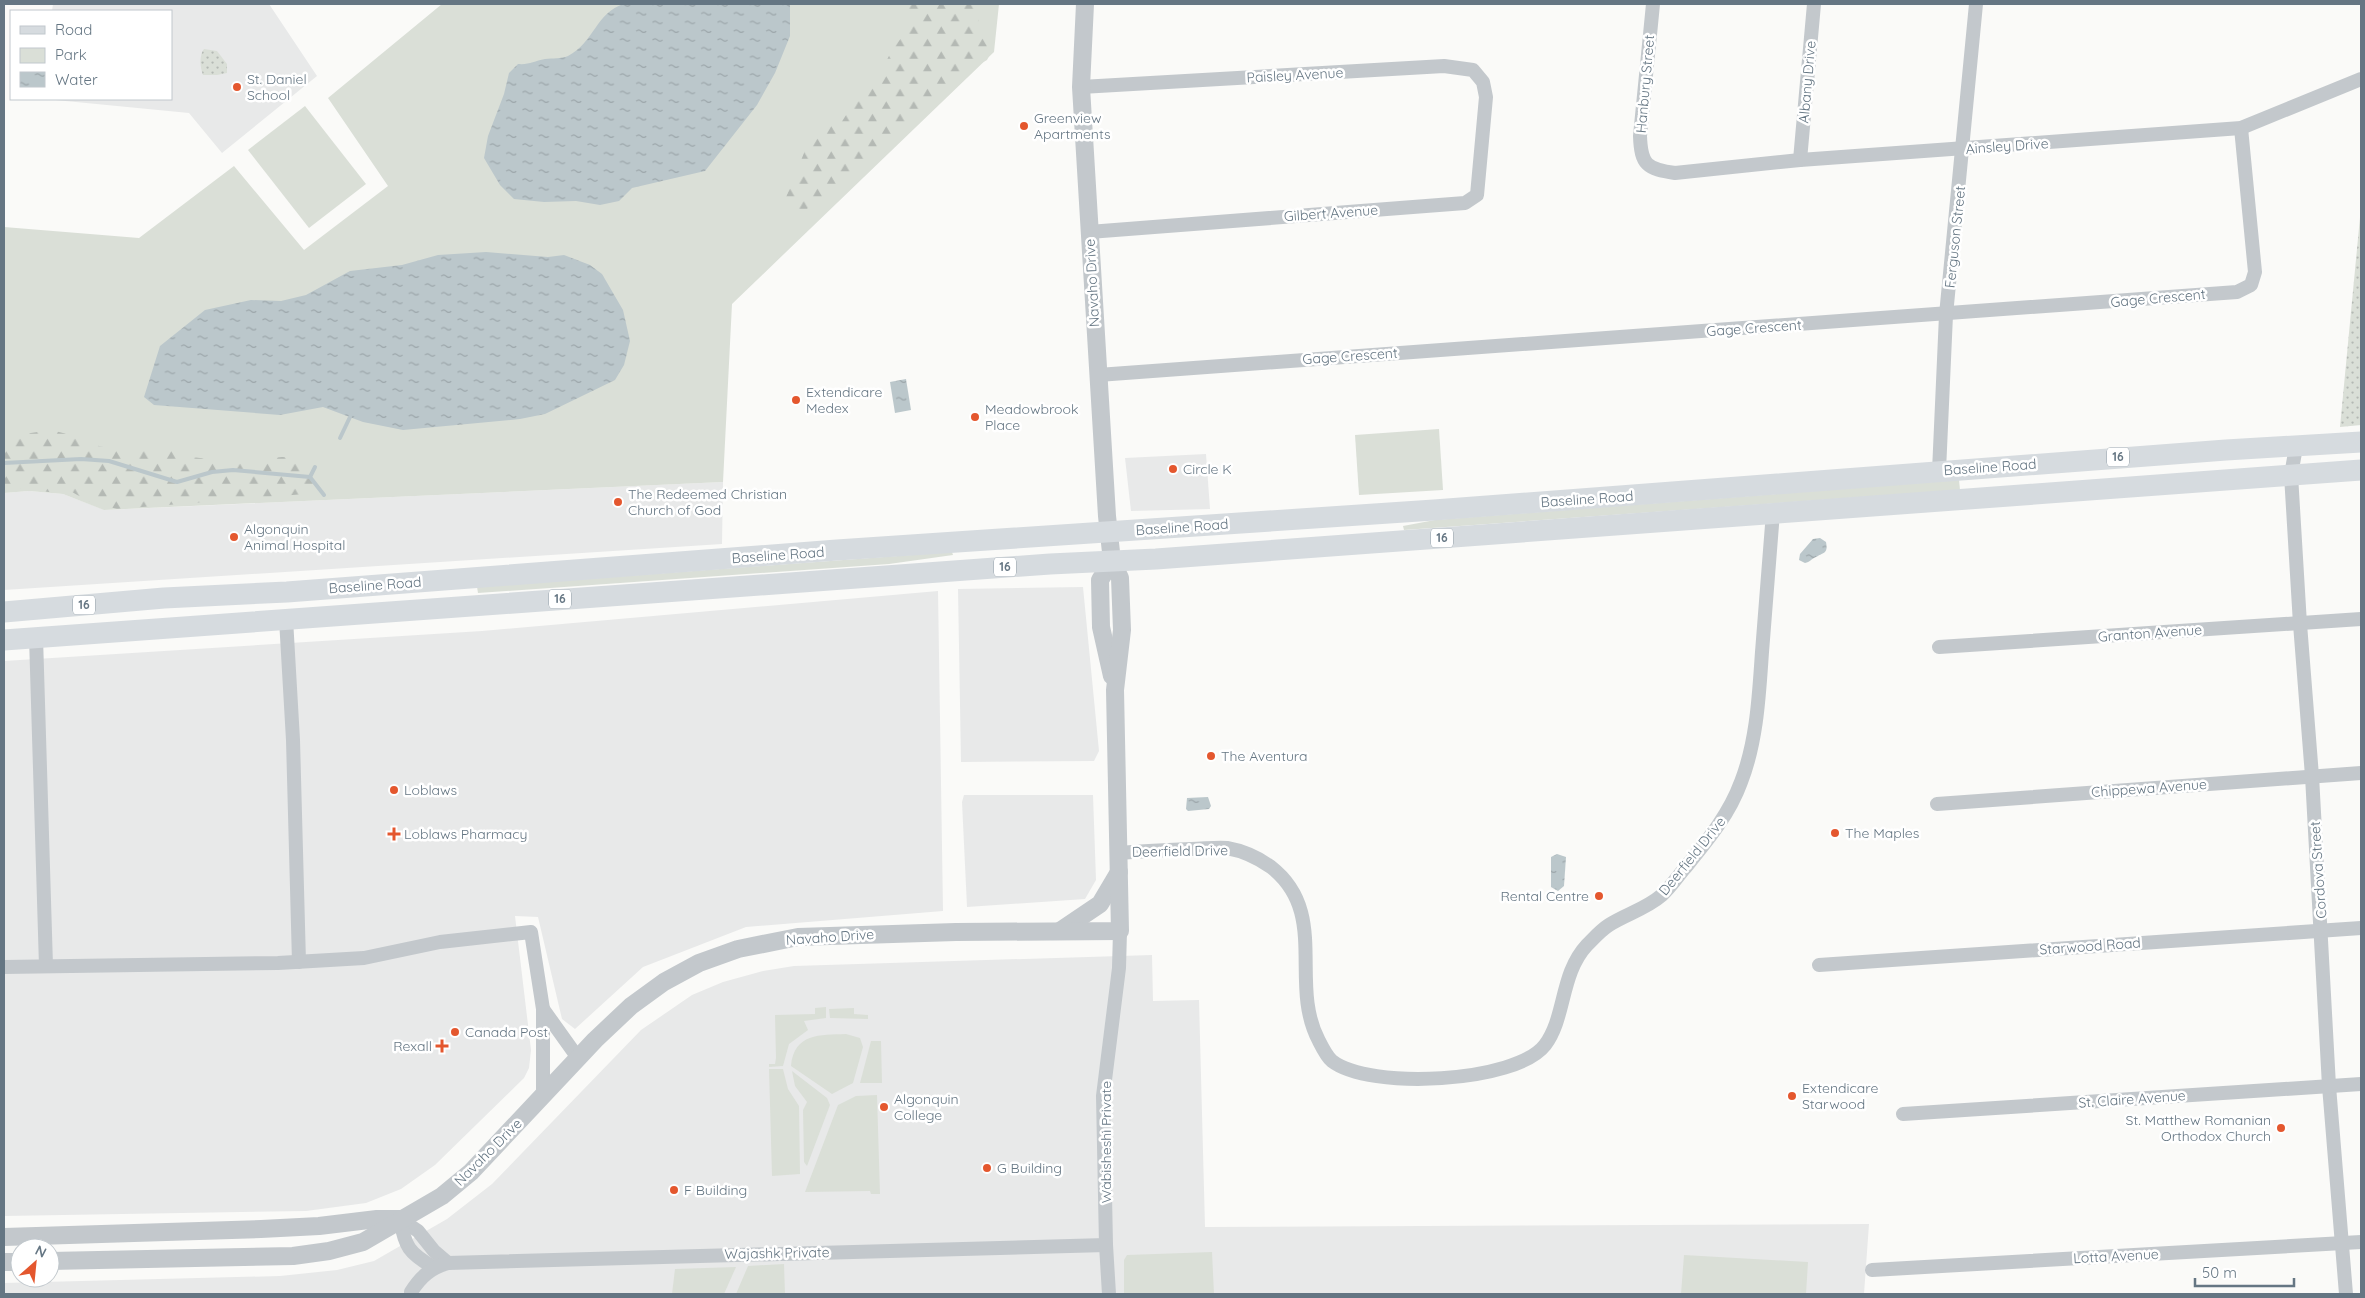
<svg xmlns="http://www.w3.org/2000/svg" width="2365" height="1298" font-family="Quicksand,sans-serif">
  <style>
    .built { fill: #e8e9e9 }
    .green { fill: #dadfd7 }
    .forest { fill: url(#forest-firs) }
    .park { fill: url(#park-dots) }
    .water { fill: url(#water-ripples) }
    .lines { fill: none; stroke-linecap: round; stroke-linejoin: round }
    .stream { stroke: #bbc7cb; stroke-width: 4 }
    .minor { stroke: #c3c8cc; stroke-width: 14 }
    .tertiary { stroke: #c3c8cc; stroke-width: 18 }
    .primary { stroke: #d6dbdf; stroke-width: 21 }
    .poi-dot { fill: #e4572e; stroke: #fff; stroke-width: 2 }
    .labels { text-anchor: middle; stroke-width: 5; stroke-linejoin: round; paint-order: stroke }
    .shield { fill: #fff; stroke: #939fa8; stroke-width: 1 }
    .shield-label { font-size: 12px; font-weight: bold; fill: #657683 }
    .street-label { font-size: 14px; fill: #657683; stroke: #fff }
    .poi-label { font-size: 14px; fill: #657683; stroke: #fff; text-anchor: start }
  </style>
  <defs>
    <pattern id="forest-firs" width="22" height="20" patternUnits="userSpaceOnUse" patternTransform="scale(1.25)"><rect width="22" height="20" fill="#dadfd7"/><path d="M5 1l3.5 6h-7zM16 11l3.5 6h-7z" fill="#b4b9b4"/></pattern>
    <pattern id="park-dots" width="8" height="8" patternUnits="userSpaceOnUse" patternTransform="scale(1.25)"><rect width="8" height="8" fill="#dadfd7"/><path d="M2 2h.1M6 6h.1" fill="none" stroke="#b4b9b4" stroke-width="1.8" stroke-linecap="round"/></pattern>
    <pattern id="water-ripples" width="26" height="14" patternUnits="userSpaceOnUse" patternTransform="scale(1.25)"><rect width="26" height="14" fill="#bbc7cb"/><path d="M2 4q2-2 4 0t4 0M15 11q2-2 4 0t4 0" fill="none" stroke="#9ca6aa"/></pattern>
  </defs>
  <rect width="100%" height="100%" fill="#fafaf8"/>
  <g class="built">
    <path d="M 53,4 L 269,4 L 317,76 L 222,153 L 189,113 L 45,99 L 171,99 L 171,11 L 52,11 Z"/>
    <path d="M 1206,454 L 1210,509 L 1131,511 L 1125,458 Z"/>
    <path d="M 723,482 L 722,544 L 4,590 L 4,493 L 29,491 L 63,494 L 105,510 Z"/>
    <path d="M 1083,587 L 1099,751 L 1094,761 L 961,762 L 958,589 Z"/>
    <path d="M 938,591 L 943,911 L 746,927 L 643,967 L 575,1029 L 562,1019 L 538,917 L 515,916 L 531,1050 L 529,1068 L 524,1078 L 435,1165 L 401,1189 L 366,1203 L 306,1211 L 4,1216 L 4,661 L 482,631 Z"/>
    <path d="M 964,795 L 1093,795 L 1096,880 L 1085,899 L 967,907 L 962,802 Z"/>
    <path d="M 1152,955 L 1153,1001 L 1199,1000 L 1205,1227 L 1869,1224 L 1864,1294 L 4,1294 L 4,1283 L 280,1276 L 337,1270 L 374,1261 L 447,1219 L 492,1184 L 641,1030 L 692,995 L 723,982 L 763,971 L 794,966 Z"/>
  </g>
  <g class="green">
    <path d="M 442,4 L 999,4 L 994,52 L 732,304 L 723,482 L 104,510 L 63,494 L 29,491 L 4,493 L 4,227 L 139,238 L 234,166 L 304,250 L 388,186 L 328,98 Z"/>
    <path d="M 305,106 L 366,184 L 309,228 L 248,150 Z"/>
    <path d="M 1439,429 L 1443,490 L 1359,495 L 1355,435 Z"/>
    <path d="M 1959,480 L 1960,490 L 1404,530 L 1403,526 L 1435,520 Z"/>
    <path d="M 952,552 L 953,555 L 889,564 L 478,593 L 477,587 Z"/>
    <path d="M 826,1007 L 826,1018 L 804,1021 L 808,1030 L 789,1044 L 783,1066 L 769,1067 L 769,1064 L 775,1064 L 776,1058 L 775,1015 L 815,1014 L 815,1008 Z"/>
    <path d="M 854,1008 L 854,1014 L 868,1015 L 868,1019 L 830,1018 L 829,1009 Z"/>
    <path d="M 846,1034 L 860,1038 L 863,1047 L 853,1083 L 832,1094 L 791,1066 C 794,1033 820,1035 846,1034 Z"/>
    <path d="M 871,1041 L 881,1041 L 882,1083 L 860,1083 Z"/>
    <path d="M 769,1069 L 783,1069 L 788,1089 L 799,1106 L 800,1174 L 772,1176 Z"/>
    <path d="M 792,1071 L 827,1098 L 830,1105 L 807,1166 L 804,1162 L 803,1110 L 807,1102 L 795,1086 Z"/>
    <path d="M 877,1095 L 880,1194 L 871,1194 L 870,1191 L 805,1192 L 838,1105 L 856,1096 Z"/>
    <path d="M 1212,1252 L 1214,1294 L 1124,1294 L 1124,1260 L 1127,1255 Z"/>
    <path d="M 1684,1255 L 1808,1262 L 1806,1294 L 1681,1294 Z"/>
    <path d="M 784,1264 L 785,1294 L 736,1294 L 748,1266 Z"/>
    <path d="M 736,1267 L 724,1294 L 672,1294 L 675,1269 Z"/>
  </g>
  <g class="forest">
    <path d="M 906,4 L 979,4 L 978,28 L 991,52 L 987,60 L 964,73 L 878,159 L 804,211 L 780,212 L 815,126 L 841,123 L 862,90 L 876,81 L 892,50 L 907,30 Z"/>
    <path d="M 51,430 L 75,436 L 99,446 L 127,452 L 139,447 L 168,447 L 191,457 L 236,462 L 282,457 L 295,458 L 311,468 L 319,484 L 311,492 L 305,494 L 117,509 L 88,501 L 72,492 L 57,493 L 17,488 L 4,490 L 4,437 Z"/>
  </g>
  <g class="park">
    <path d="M 204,49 L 217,51 L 227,64 L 227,73 L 217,75 L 203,75 C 200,68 199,55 204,49 Z"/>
    <path d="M 2361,207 L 2361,425 L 2340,427 Z"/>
  </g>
  <g class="water">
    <path d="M 624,4 L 790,4 L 790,36 L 775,73 L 757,105 L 705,171 L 632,188 L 619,201 L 600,205 L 576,201 L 544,202 L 514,199 L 500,185 L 484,158 L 488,136 L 504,94 L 509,73 L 518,64 C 529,65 534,61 545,59 C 553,58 561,59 568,56 C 594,43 596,12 624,4 Z"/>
    <path d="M 486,252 L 548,257 L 564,255 L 590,265 L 602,274 L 623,310 L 630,341 L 624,365 L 615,380 L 545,414 L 520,419 L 403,430 L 363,422 L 323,407 L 280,415 L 154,405 L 144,397 L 160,346 L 205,310 L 251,300 L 281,301 L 306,295 L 350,271 L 402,265 L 438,255 Z"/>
    <path d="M 906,379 L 911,410 L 895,413 L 890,382 Z"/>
    <path d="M 1820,538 L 1826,542 C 1828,553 1825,552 1816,557 C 1811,559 1810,562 1805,563 L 1799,560 L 1800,554 L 1813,539 Z"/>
    <path d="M 1208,797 L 1211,806 L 1209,809 L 1188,811 L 1186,809 L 1187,798 Z"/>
    <path d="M 1557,854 L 1566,857 L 1564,886 L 1558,891 L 1551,887 L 1551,857 Z"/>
  </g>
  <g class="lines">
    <g class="stream">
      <path d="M 340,438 L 350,417"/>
      <path d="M 4,463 L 81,459 L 109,461 L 177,482 L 212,472 L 233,470 L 310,477 L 324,495"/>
      <path d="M 310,477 L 315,467"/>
    </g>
    <g class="minor">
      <path d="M 1653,4 L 1640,136 C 1641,165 1647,169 1675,173 L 1800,160 L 2241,128 L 2361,79"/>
      <path d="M 1081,87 L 1444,66 L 1473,70 L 1483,82 L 1486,97 L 1477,195 L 1465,203 L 1089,232"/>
      <path d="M 1800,160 L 1814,4"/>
      <path d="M 1098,375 L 2237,292 L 2251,285 L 2255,272 L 2241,128"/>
      <path d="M 2296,447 L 2291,475 L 2300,624 L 2312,776 L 2329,1086 L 2346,1294"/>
      <path d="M 1939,471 L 1946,315 L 1976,4"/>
      <path d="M 286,619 L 293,740 L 299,962"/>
      <path d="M 36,637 L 46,966"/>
      <path d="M 1939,647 L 2361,619"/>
      <path d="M 1937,804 L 2361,773"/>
      <path d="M 1119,853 C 1143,851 1167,850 1191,849 C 1203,849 1216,847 1227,848 C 1244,851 1257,857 1271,867 C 1330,913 1288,983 1319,1041 C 1322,1047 1327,1057 1332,1061 C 1369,1090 1516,1083 1545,1045 C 1566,1017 1560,974 1587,945 C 1593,939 1601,930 1609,925 C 1626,914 1646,909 1662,895 C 1670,888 1678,876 1685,868 C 1707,841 1729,815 1741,782 C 1757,741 1759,695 1762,652 C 1766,605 1769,559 1773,513"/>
      <path d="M 1819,965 L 2361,928"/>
      <path d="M 4,967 L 278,963 L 364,958 L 440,942 L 531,932 L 543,1009 L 543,1095"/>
      <path d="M 543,1009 L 578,1058"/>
      <path d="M 1903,1114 L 2361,1084"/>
      <path d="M 400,1219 L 418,1231 L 434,1251 L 448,1263"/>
      <path d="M 400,1219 C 405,1247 409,1253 433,1267"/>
      <path d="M 1872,1270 L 2361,1242"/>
      <path d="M 411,1292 C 421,1276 431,1268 448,1263 L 1106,1245"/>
      <path d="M 1109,1294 L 1106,1245 L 1103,1096 L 1119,968 L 1120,931"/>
    </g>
    <g class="tertiary">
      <path d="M 1112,676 L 1101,627 L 1100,580 L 1112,561"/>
      <path d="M 1060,931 L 1100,904 L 1119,872"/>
      <path d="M 4,1237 L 261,1229 L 319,1226 L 377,1219 L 400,1219"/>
      <path d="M 50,1261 L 293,1256 L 329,1251 L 363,1242 L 442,1196 L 471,1172 L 595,1040 L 631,1006 L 664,982 L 699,963 L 738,949 L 798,937 L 956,932 L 1120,931 L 1115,690 L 1122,630 L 1120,578 L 1112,561 L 1107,516 L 1081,87 L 1085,4"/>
      <path d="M 4,1262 L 20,1262"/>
    </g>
    <g class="primary">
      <path d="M 4,612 L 164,598 L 287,592 L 837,550 L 1434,510 L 2226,450 L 2361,442"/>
      <path d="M 4,640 L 1050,564 L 1156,559 L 2361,470"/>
    </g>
  </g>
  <g class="poi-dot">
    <circle cx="237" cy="87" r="5"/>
    <circle cx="1024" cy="126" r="5"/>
    <circle cx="796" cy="400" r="5"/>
    <circle cx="975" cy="417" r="5"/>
    <circle cx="1173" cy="469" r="5"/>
    <circle cx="618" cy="502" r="5"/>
    <circle cx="234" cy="537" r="5"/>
    <circle cx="1211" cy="756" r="5"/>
    <circle cx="394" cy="790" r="5"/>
    <circle cx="1835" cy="833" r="5"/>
    <path d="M391.5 826.5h5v5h5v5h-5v5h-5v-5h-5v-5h5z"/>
    <circle cx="1599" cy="896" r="5"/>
    <circle cx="455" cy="1032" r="5"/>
    <path d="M439.5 1038.5h5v5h5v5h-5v5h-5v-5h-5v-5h5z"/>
    <circle cx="1792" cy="1096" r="5"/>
    <circle cx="884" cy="1107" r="5"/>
    <circle cx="2281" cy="1128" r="5"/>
    <circle cx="987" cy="1168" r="5"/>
    <circle cx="674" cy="1190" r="5"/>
  </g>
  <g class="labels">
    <g class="shield">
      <rect x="2107" y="447.5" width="22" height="19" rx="4"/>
      <rect x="1431" y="528.5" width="22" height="19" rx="4"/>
      <rect x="994" y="557.5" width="22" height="19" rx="4"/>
      <rect x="549" y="589.5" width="22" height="19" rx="4"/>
      <rect x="73" y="595.5" width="22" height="19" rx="4"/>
    </g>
    <g class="shield-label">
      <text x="2118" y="461">16</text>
      <text x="1442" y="542">16</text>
      <text x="1005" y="571">16</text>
      <text x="560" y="603">16</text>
      <text x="84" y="609">16</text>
    </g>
    <g class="street-label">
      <text transform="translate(1295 75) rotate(-3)" y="5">Paisley Avenue</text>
      <text transform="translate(1807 82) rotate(-85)" y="5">Albany Drive</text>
      <text transform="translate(1645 84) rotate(-85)" y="5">Hanbury Street</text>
      <text transform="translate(2007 146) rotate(-4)" y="5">Ainsley Drive</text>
      <text transform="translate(1331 213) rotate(-4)" y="5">Gilbert Avenue</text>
      <text transform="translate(1955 237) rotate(-84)" y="5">Ferguson Street</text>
      <text transform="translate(1092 283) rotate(-93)" y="5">Navaho Drive</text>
      <text transform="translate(2158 298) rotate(-5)" y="5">Gage Crescent</text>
      <text transform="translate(1754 328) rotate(-4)" y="5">Gage Crescent</text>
      <text transform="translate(1350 356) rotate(-4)" y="5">Gage Crescent</text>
      <text transform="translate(1990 467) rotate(-4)" y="5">Baseline Road</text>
      <text transform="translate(1587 499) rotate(-4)" y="5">Baseline Road</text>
      <text transform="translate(1182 527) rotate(-4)" y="5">Baseline Road</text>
      <text transform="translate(778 555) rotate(-4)" y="5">Baseline Road</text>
      <text transform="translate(375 585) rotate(-4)" y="5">Baseline Road</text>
      <text transform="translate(2150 633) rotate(-4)" y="5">Granton Avenue</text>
      <text transform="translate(2149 788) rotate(-4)" y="5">Chippewa Avenue</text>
      <text transform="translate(1180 851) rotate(-1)" y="5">Deerfield Drive</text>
      <text transform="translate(1692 856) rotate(-51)" y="5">Deerfield Drive</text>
      <text transform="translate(2318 870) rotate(-94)" y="5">Cordova Street</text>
      <text transform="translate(830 937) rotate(-4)" y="5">Navaho Drive</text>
      <text transform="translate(2090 946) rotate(-4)" y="5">Starwood Road</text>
      <text transform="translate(2132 1099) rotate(-4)" y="5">St. Claire Avenue</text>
      <text transform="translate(1106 1142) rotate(-90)" y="5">Wàbisheshì Private</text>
      <text transform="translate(488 1152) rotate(-45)" y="5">Navaho Drive</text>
      <text transform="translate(777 1253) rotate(-1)" y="5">Wajashk Private</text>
      <text transform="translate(2116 1256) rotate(-3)" y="5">Lotta Avenue</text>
    </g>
    <g class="poi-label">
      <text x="247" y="84">St. Daniel<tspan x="247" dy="16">School</tspan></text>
      <text x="1034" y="123">Greenview<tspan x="1034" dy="16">Apartments</tspan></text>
      <text x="806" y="397">Extendicare<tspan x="806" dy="16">Medex</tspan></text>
      <text x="985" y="414">Meadowbrook<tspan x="985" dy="16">Place</tspan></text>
      <text x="1183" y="474">Circle K</text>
      <text x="628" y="499">The Redeemed Christian<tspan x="628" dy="16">Church of God</tspan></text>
      <text x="244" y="534">Algonquin<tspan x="244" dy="16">Animal Hospital</tspan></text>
      <text x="1221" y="761">The Aventura</text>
      <text x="404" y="795">Loblaws</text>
      <text x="1845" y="838">The Maples</text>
      <text x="404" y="839">Loblaws Pharmacy</text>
      <text x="1589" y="901" text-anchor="end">Rental Centre</text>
      <text x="465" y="1037">Canada Post</text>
      <text x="432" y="1051" text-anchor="end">Rexall</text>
      <text x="1802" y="1093">Extendicare<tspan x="1802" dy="16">Starwood</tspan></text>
      <text x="894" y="1104">Algonquin<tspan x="894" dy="16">College</tspan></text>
      <text x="2271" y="1125" text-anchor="end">St. Matthew Romanian<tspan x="2271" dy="16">Orthodox Church</tspan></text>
      <text x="997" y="1173">G Building</text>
      <text x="684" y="1195">F Building</text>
    </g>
  </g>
  <rect width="2365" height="1298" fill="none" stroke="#657683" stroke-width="10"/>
  <rect x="10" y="10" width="162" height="90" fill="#ffffff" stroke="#c1c8cd"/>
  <rect x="20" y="26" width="25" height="8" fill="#d6dbdf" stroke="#c1c8cd"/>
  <text x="55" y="35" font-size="15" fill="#657683">Road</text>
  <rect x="20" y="48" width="25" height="15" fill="#dadfd7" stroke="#c1c8cd"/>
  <text x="55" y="60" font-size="15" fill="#657683">Park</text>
  <rect x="20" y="72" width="25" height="15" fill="url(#water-ripples)" stroke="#c1c8cd"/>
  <text x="55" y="85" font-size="15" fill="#657683">Water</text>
  <g transform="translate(35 1263) rotate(27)"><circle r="24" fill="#ffffff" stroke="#c1c8cd"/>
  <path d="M0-4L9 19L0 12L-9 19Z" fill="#e4572e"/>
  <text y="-8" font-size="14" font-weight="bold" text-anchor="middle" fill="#657683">N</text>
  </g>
  <path d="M2195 1278v8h99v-8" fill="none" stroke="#657683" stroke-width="2.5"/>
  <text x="2202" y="1278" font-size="15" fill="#657683" stroke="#ffffff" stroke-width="4" paint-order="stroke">50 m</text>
</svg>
